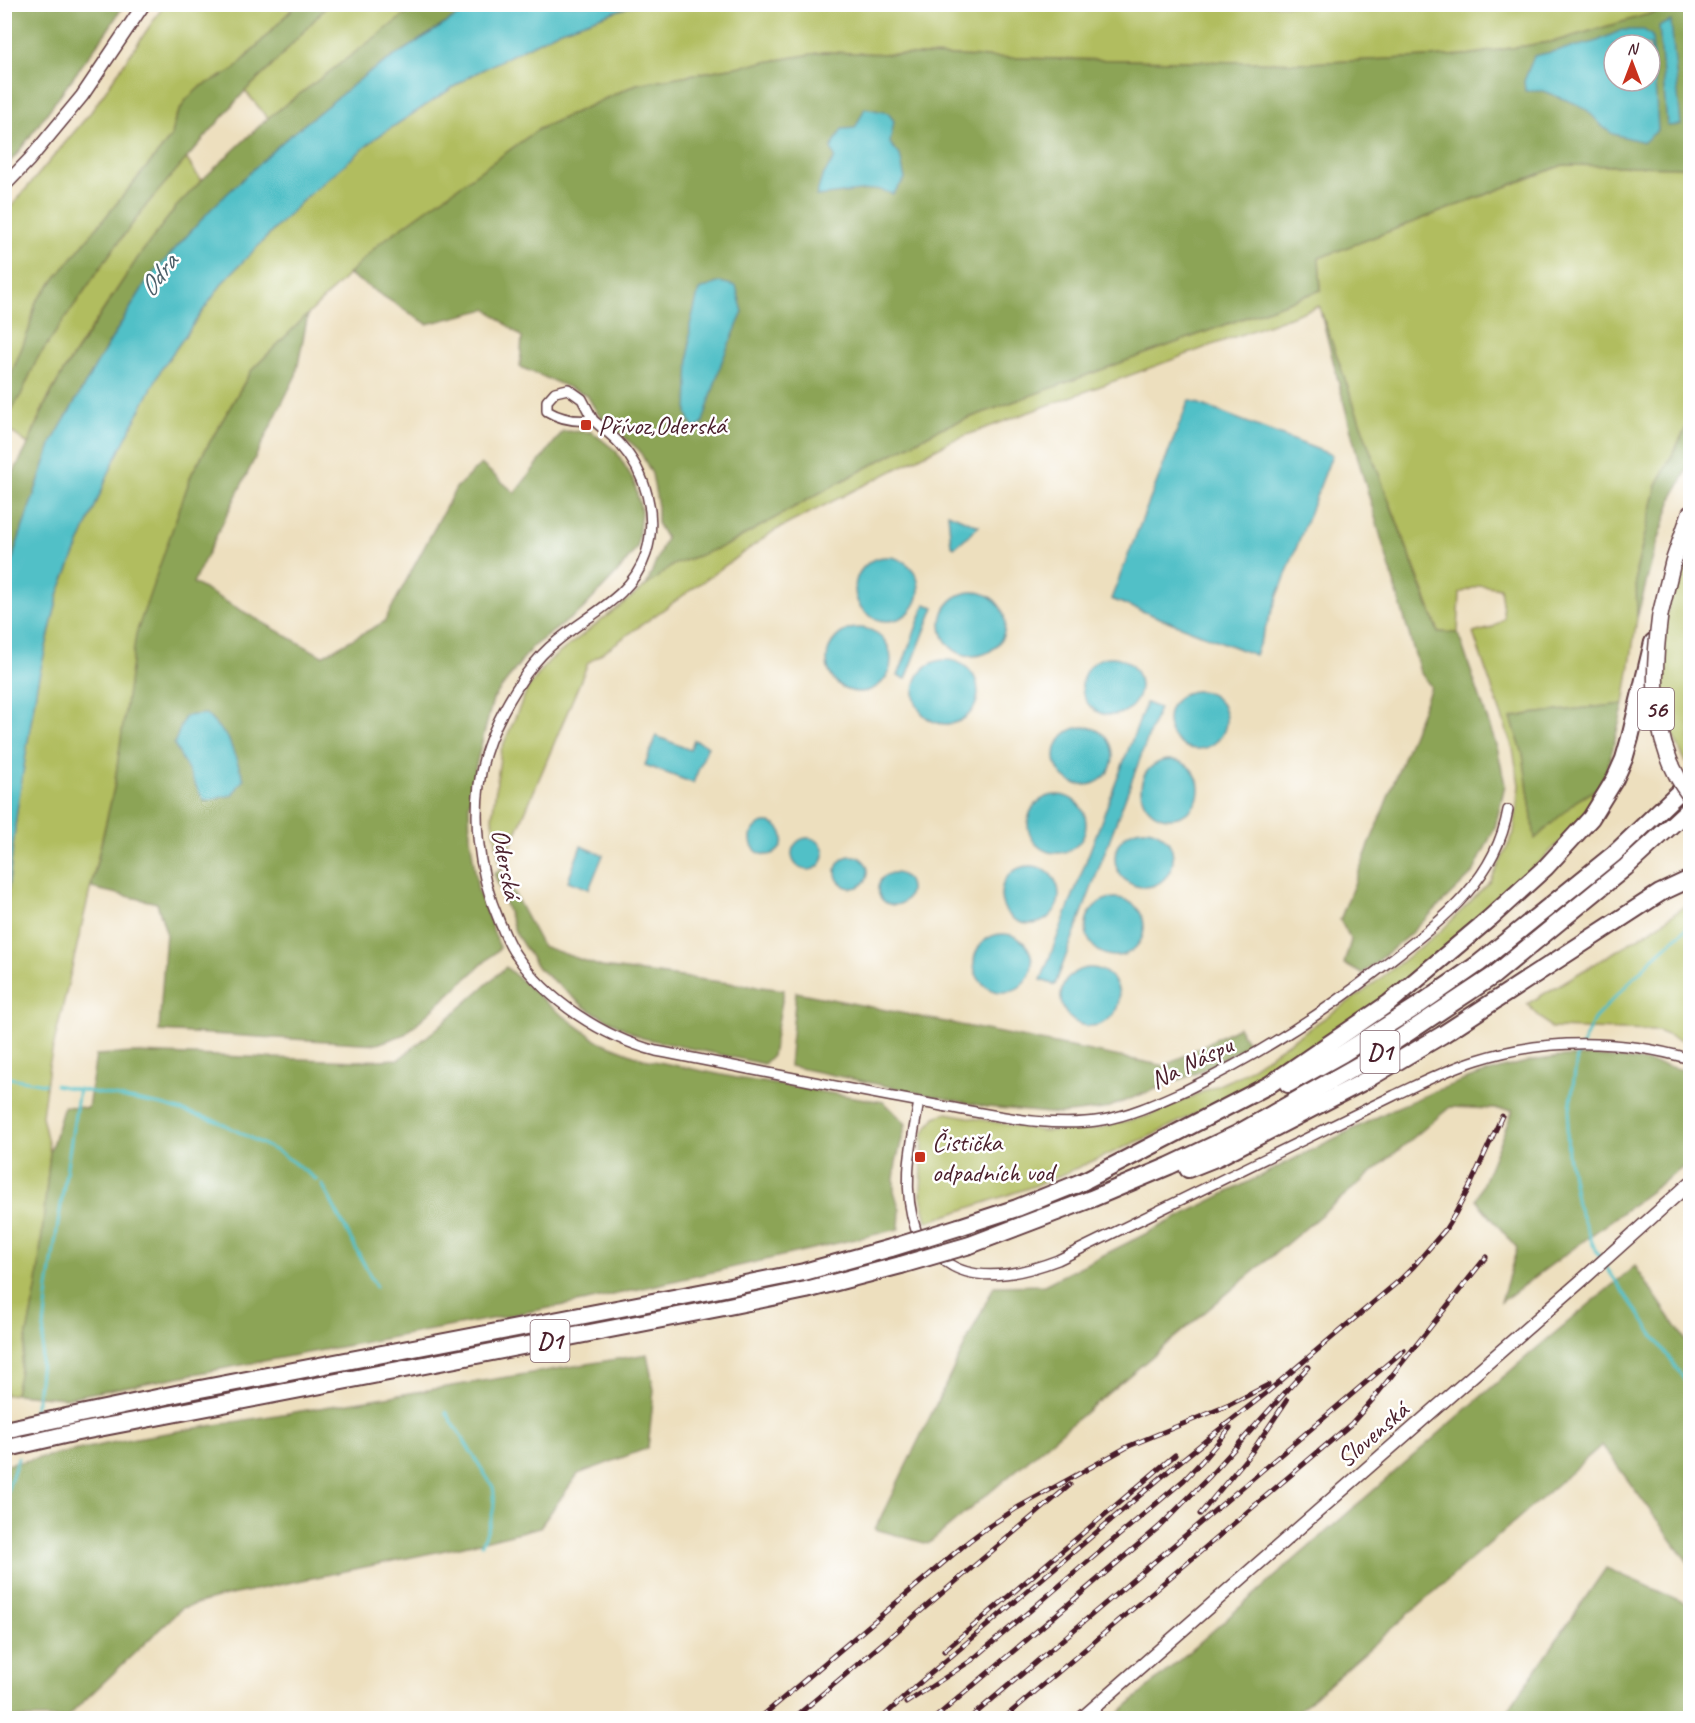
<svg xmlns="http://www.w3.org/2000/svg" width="1695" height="1723" font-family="Caveat,sans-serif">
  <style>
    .green { fill: #b1bd5f; stroke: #7e6e45; stroke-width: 1.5 }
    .forest { fill: #8ca456; stroke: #6b6240; stroke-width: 1.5; fill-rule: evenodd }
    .water { fill: #51c0c7; stroke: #4e7079; stroke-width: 1.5; fill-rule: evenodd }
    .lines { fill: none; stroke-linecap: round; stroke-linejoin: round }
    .stream { stroke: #51c0c7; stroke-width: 3 }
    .minor-casing { stroke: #623c41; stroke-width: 12 }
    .tertiary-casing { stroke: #623c41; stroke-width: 15 }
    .trunk-casing { stroke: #623c41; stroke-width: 18 }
    .motorway-casing { stroke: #623c41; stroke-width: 20 }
    .minor { stroke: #fff; stroke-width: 9 }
    .tertiary { stroke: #fff; stroke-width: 12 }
    .trunk { stroke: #fff; stroke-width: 15 }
    .motorway { stroke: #fff; stroke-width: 16 }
    .rail-casing { stroke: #4a1f2b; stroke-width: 5 }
    .rail { stroke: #fff; stroke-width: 3; stroke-dasharray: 9; stroke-linecap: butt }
    .trunk-bridge-casing { stroke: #623c41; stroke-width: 18; stroke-linecap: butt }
    .motorway-bridge-casing { stroke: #623c41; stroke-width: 20; stroke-linecap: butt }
    .trunk-bridge { stroke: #fff; stroke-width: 15 }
    .motorway-bridge { stroke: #fff; stroke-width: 16 }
    .poi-dot { fill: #c8321e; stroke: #fff; stroke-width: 2 }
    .labels { text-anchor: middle; stroke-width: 5; stroke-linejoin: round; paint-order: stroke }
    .shield { fill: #fff; stroke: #80626b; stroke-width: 1.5 }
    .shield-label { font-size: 24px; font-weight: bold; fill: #4a1f2b }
    .poi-label { font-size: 26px; fill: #4a1f2b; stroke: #fff; text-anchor: start }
    .street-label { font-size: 26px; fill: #4a1f2b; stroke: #fff }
    .water-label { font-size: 27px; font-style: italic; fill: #4d5f69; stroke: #fff }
  </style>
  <rect width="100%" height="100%" fill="#fff"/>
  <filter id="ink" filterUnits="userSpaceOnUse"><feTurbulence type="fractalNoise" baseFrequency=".0167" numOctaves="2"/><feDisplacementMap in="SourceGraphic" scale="12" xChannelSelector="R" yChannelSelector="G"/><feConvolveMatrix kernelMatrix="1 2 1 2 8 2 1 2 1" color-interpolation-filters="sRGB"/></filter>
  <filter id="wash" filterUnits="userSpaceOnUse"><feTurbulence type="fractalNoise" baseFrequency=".008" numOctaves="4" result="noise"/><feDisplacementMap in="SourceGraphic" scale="24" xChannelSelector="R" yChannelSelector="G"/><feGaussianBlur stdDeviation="1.35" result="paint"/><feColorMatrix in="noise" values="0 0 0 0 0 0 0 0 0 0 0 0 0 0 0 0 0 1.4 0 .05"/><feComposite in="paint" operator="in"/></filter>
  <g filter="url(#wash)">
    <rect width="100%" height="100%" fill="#eddfbe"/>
    <g class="green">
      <path d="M 164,5 L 296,5 L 234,70 L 200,87 L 186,100 L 175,118 L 172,136 L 36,302 L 29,330 L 11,375 L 4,371 L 4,215 L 91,112 Z"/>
      <path d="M 328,5 L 418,5 L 268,118 L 245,91 L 270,68 Z"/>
      <path d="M 634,5 L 1681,5 L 1556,41 L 1467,55 L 1310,63 L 1055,59 L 824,52 L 637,84 L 539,129 L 380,243 L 251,371 L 192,473 L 137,634 L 114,788 L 49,1065 L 42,1116 L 50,1152 L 37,1285 L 15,1394 L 5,1395 L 5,919 L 17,810 L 37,685 L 59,592 L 114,461 L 162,368 L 224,281 L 305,198 L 377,137 L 472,75 L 561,30 Z"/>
      <path d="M 186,158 L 201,181 C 163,221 132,266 102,312 C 82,342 62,371 46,402 C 39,415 34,430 28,444 L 5,427 L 5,419 L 20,397 L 37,359 L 109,255 L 148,203 Z"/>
      <path d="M 1563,165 L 1690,167 L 1690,420 L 1657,485 L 1636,571 L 1637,618 L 1624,704 L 1530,714 L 1511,718 L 1523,754 L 1535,838 L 1576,801 L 1601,786 L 1575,827 L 1509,892 L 1450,945 L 1369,1008 L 1246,1088 L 1155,1134 L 1040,1184 L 927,1222 L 921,1195 L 923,1134 L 935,1117 L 947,1113 L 1042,1131 L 1091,1130 L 1148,1116 L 1239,1076 L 1363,992 L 1442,930 L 1491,881 L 1514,833 L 1519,785 L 1513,749 L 1473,633 L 1492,628 L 1504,618 L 1500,588 L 1480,585 L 1460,593 L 1458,633 L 1439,632 L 1371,453 L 1319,306 L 953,440 L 774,531 L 588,663 L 501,869 L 492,818 L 501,750 L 528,688 L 549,661 L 673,565 L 727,545 L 823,491 L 941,428 L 1321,290 L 1319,258 Z"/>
      <path d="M 1690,531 L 1690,758 L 1686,762 L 1668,726 L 1662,691 L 1662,639 L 1673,581 Z"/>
      <path d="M 1690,903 L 1690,1044 L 1657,1031 L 1551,1028 L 1527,1004 L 1648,932 Z"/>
    </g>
    <g class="forest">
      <path d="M 5,4 L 124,5 L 107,31 L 17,154 L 5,167 Z"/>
      <path d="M 296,5 L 328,5 L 270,68 L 245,91 L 148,203 L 109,255 L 37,359 L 20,397 L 5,419 L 5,399 L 11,375 L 29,330 L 36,302 L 172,136 L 175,119 L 186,100 L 200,87 L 234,70 Z"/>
      <path d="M 418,5 L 483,5 L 454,18 L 368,73 L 281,143 L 148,279 L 103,353 L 52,442 L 15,550 L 5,593 L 5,488 L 26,449 L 46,403 L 63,372 L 139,256 L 176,207 L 201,181 L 268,118 Z"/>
      <path d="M 1681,5 L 1690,5 L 1690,167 L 1563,165 L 1319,258 L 1321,290 L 941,428 L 823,491 L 727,545 L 673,565 L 646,586 L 666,538 L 657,523 L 657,501 L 652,474 L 639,450 L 598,414 L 587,395 L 520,367 L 522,337 L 487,309 L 427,324 L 348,274 L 380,243 L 539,129 L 637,84 L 824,52 L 1055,59 L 1310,63 L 1467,55 L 1556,41 ZM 1614,45 L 1650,45 L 1650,81 L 1614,81 Z"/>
      <path d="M 1319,306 L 1371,453 L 1438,632 L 1458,633 L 1498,751 L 1505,785 L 1495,827 L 1473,873 L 1409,935 L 1362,974 L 1344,964 L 1351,940 L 1340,920 L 1431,687 L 1420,672 L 1359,462 Z"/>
      <path d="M 308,314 L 296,375 L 193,583 L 322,656 L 384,622 L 456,488 L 481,464 L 515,493 L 563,431 L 592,432 L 616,451 L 634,481 L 641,511 L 637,548 L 616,574 L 582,610 L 532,647 L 493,699 L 473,777 L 469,807 L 470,837 L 478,891 L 500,948 L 405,1034 L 377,1044 L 159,1031 L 166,932 L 157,903 L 91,888 L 114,788 L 136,634 L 192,473 L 251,371 Z"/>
      <path d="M 1690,420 L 1690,465 L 1672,499 L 1654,553 L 1637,618 L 1636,571 L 1657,485 Z"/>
      <path d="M 1624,704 L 1609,763 L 1601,786 L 1576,801 L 1535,839 L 1523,754 L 1511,718 L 1530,714 Z"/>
      <path d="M 501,869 L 542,946 L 602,967 L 784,990 L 772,1056 L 764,1064 L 642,1038 L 586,1008 L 538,968 L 516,934 L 494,873 Z"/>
      <path d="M 506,967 L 550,1006 L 598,1041 L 644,1059 L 737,1078 L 884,1102 L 906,1124 L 896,1162 L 894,1180 L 894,1191 L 900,1210 L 899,1229 L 587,1301 L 65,1398 L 15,1394 L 37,1285 L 50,1152 L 64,1106 L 88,1108 L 96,1055 L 135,1053 L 357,1061 L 399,1059 L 435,1030 Z"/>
      <path d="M 796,992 L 1165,1066 L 1238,1027 L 1249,1044 L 1197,1073 L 1104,1109 L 1060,1114 L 987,1107 L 789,1066 Z"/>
      <path d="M 1593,1056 C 1626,1059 1659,1062 1690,1072 L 1690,1162 L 1501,1302 L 1517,1248 L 1476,1200 L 1513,1110 L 1450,1107 L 928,1544 L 875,1529 L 994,1286 L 1044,1285 L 1393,1109 C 1444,1087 1496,1065 1552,1058 C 1565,1056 1580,1057 1593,1056 Z"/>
      <path d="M 1635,1266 L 1690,1347 L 1690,1565 L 1602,1445 L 1290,1718 L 1113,1718 L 1532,1352 Z"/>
      <path d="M 647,1354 L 654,1390 L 648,1448 L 578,1474 L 540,1527 L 460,1547 L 217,1598 L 182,1608 L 66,1718 L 5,1718 L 5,1465 L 130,1439 Z"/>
      <path d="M 1606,1568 L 1690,1605 L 1690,1718 L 1503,1718 Z"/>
    </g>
    <g class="water">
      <path d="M 483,4 L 634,5 L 561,30 L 472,75 L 377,137 L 305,198 L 224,281 L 162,368 L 114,461 L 59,592 L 37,685 L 17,810 L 5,919 L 5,593 L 15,550 L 52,442 L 103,353 L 148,279 L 212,208 L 281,143 L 368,73 L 454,18 Z"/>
      <path d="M 1671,21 L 1681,125 L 1667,126 L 1659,26 Z"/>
      <path d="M 1622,30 L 1644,30 L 1652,36 L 1658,130 L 1644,142 L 1613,134 L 1604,128 L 1587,110 L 1574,103 L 1543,91 L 1525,91 L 1524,81 L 1534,56 L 1595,42 ZM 1614,45 L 1650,45 L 1650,81 L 1614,81 Z"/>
      <path d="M 865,108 L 888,113 L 894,121 L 890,143 L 900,155 L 905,179 L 893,194 L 877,189 L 816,196 L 822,177 L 835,158 L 831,148 L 842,129 L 855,128 Z"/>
      <path d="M 720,282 L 736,286 L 743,312 L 722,361 L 702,425 L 693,429 L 687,413 L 690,325 L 699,290 Z"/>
      <path d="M 1189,400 L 1332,455 L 1255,655 L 1111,599 Z"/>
      <path d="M 948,513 L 979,526 L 955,547 L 951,545 Z"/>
      <circle cx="887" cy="589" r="32"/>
      <circle cx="973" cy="624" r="32"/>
      <path d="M 925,604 L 934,607 L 906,679 L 898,676 Z"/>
      <circle cx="859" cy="660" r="32"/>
      <circle cx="1111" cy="686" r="29"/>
      <circle cx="946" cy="692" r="32"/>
      <circle cx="1197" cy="720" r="29"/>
      <path d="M 1146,703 L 1159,708 L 1055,985 L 1041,980 Z"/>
      <path d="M 206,714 L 228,738 L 244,779 L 232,795 L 204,801 L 174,744 L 185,716 Z"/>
      <circle cx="1084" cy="756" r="29"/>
      <path d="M 656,736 L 690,750 L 694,740 L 708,746 L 693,783 L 645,765 Z"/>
      <circle cx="1170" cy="789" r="29"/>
      <circle cx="1057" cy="824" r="29"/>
      <circle cx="767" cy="839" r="16"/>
      <circle cx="1144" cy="858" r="29"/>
      <circle cx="808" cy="854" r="16"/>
      <path d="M 581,846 L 603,855 L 589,889 L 568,881 Z"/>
      <circle cx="852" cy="872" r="16"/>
      <circle cx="1030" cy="895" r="29"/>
      <circle cx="894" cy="889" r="16"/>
      <circle cx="1115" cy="927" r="29"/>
      <circle cx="1003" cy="963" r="29"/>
      <circle cx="1090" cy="997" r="29"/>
    </g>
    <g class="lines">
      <g class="stream">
        <path d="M 4,1077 L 45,1084"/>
        <path d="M 55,1085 L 162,1105 L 217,1121 L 282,1154 L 317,1180"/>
        <path d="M 322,1184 L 376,1287"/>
        <path d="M 1601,1258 L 1596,1252 L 1577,1204 L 1568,1155 L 1567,1131 L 1577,1057 L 1594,1019 L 1651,960 L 1690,925"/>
        <path d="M 1604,1264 L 1690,1388"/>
        <path d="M 34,1411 L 37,1401 L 48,1288 L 79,1089"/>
        <path d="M 446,1412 L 493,1487 C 497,1508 490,1525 482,1544"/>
        <path d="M 4,1500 L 18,1458"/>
      </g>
    </g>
  </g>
  <g filter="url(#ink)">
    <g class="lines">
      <defs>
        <g id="minor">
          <path d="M 593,420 L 582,399 L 568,389 L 555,392 L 547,401 L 547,411 C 562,420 576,422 593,420 C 602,428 612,435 620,444 C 646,473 658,516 646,554 C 632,597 589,614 557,641 C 545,650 535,662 526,674 C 509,699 494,725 485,755 C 470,810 477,870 500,923 C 505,934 509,946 516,955 C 547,1001 603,1037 656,1051 C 751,1069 846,1089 942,1106 C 995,1115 1049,1129 1103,1120 C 1132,1115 1159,1102 1186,1090 C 1254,1057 1318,1017 1378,970 C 1434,926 1495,885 1508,810"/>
          <path d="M 916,1230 C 901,1188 911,1145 919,1102"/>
          <path d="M 946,1262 C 978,1285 1024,1273 1058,1260 L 1393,1096 C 1421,1083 1448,1069 1477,1060 C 1545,1038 1622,1039 1690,1059"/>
        </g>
        <g id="tertiary">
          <path d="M 4,186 L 29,160 L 82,96 L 144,4"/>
          <path d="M 1082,1718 L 1581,1281 L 1690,1183"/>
        </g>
        <path id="trunk" d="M 1660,615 L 1673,562 L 1690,513"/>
        <g id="motorway">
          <path d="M 1288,1084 L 1342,1054 L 1416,1007 L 1478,964 L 1614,854 L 1678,793"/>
          <path d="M 1188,1169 L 1218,1157 L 1361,1083 L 1442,1035 L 1660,893 L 1690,879"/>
          <path d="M 1076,1185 L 1269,1085 L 1389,1003 L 1490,918 L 1546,867 L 1591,818 L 1615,779 L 1624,759 L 1630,738 L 1653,642"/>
          <path d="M 959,1227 L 1017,1208 L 1084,1181"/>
          <path d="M 970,1245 L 1091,1199 L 1169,1166 L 1237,1134 L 1364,1062 L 1493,976 L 1626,867 L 1690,808"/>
          <path d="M 4,1430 L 195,1390 L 715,1290 L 804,1272 L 891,1248"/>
          <path d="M 4,1449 L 73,1433 L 719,1308 L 806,1290 L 901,1265"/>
        </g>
      </defs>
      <use href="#minor" class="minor-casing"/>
      <use href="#tertiary" class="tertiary-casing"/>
      <use href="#trunk" class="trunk-casing"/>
      <use href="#motorway" class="motorway-casing"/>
      <use href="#minor" class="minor"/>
      <use href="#tertiary" class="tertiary"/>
      <use href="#trunk" class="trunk"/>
      <use href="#motorway" class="motorway"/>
      <defs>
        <g id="rail">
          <path d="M 1200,1514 L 1251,1453 L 1287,1400"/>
          <path d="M 944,1651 L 1175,1455"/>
          <path d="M 906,1703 L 972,1660 L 1184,1480 L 1202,1461 L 1230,1428"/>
          <path d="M 760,1718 L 969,1541 L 985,1529 L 1017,1508 L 1129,1446 L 1229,1405 L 1268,1385"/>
          <path d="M 794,1718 L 1070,1485"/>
          <path d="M 882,1718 L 916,1686 L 1172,1468 L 1215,1433 L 1265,1394 L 1400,1280 L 1413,1267 L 1445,1230 L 1455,1214 L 1470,1186 L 1502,1116"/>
          <path d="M 935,1718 L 1159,1527 L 1209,1477 L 1308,1367"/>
          <path d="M 970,1718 L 1404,1350"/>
          <path d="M 1004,1718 L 1351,1424 L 1374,1398 L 1486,1257"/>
        </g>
      </defs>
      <use href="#rail" class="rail-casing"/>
      <use href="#rail" class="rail"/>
      <defs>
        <path id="trunk-bridge" d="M 1660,615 C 1652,677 1650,744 1690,796"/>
        <g id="motorway-bridge">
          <path d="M 891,1248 L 959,1227"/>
          <path d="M 901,1265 L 970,1245"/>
        </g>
      </defs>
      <use href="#trunk-bridge" class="trunk-bridge-casing"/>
      <use href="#motorway-bridge" class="motorway-bridge-casing"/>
      <use href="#trunk-bridge" class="trunk-bridge"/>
      <use href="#motorway-bridge" class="motorway-bridge"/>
    </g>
  </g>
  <g class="poi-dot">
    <rect x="580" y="419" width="12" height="12" rx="3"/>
    <rect x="914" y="1151" width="12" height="12" rx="3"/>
  </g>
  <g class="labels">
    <g class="shield">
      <rect x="1638" y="688" width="36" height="42" rx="4.5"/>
      <rect x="1360.5" y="1031" width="39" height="42" rx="4.5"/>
      <rect x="530.5" y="1320" width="39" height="42" rx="4.5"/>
    </g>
    <g class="shield-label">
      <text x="1656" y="717">56</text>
      <text x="1380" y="1060">D1</text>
      <text x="550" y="1349">D1</text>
    </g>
    <g class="poi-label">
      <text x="598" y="434">Přívoz,Oderská</text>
      <text x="932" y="1151">Čistička<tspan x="932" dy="30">odpadních vod</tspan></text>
    </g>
    <g class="street-label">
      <text transform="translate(507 864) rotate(79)" y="9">Oderská</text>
      <text transform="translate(1191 1062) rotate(-26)" y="9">Na Náspu</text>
      <text transform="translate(1372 1434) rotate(-41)" y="9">Slovenská</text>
    </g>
    <g class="water-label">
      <text transform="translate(158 275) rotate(-53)" y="9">Odra</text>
    </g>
  </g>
  <rect width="1695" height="1723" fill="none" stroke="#fff" stroke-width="24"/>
  <g transform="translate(1632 63)"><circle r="28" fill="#ffffff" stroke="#b7a5aa" stroke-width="1.5"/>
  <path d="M0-4.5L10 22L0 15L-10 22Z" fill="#c8321e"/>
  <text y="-9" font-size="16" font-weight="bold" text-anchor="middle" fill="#4a1f2b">N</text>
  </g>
</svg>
